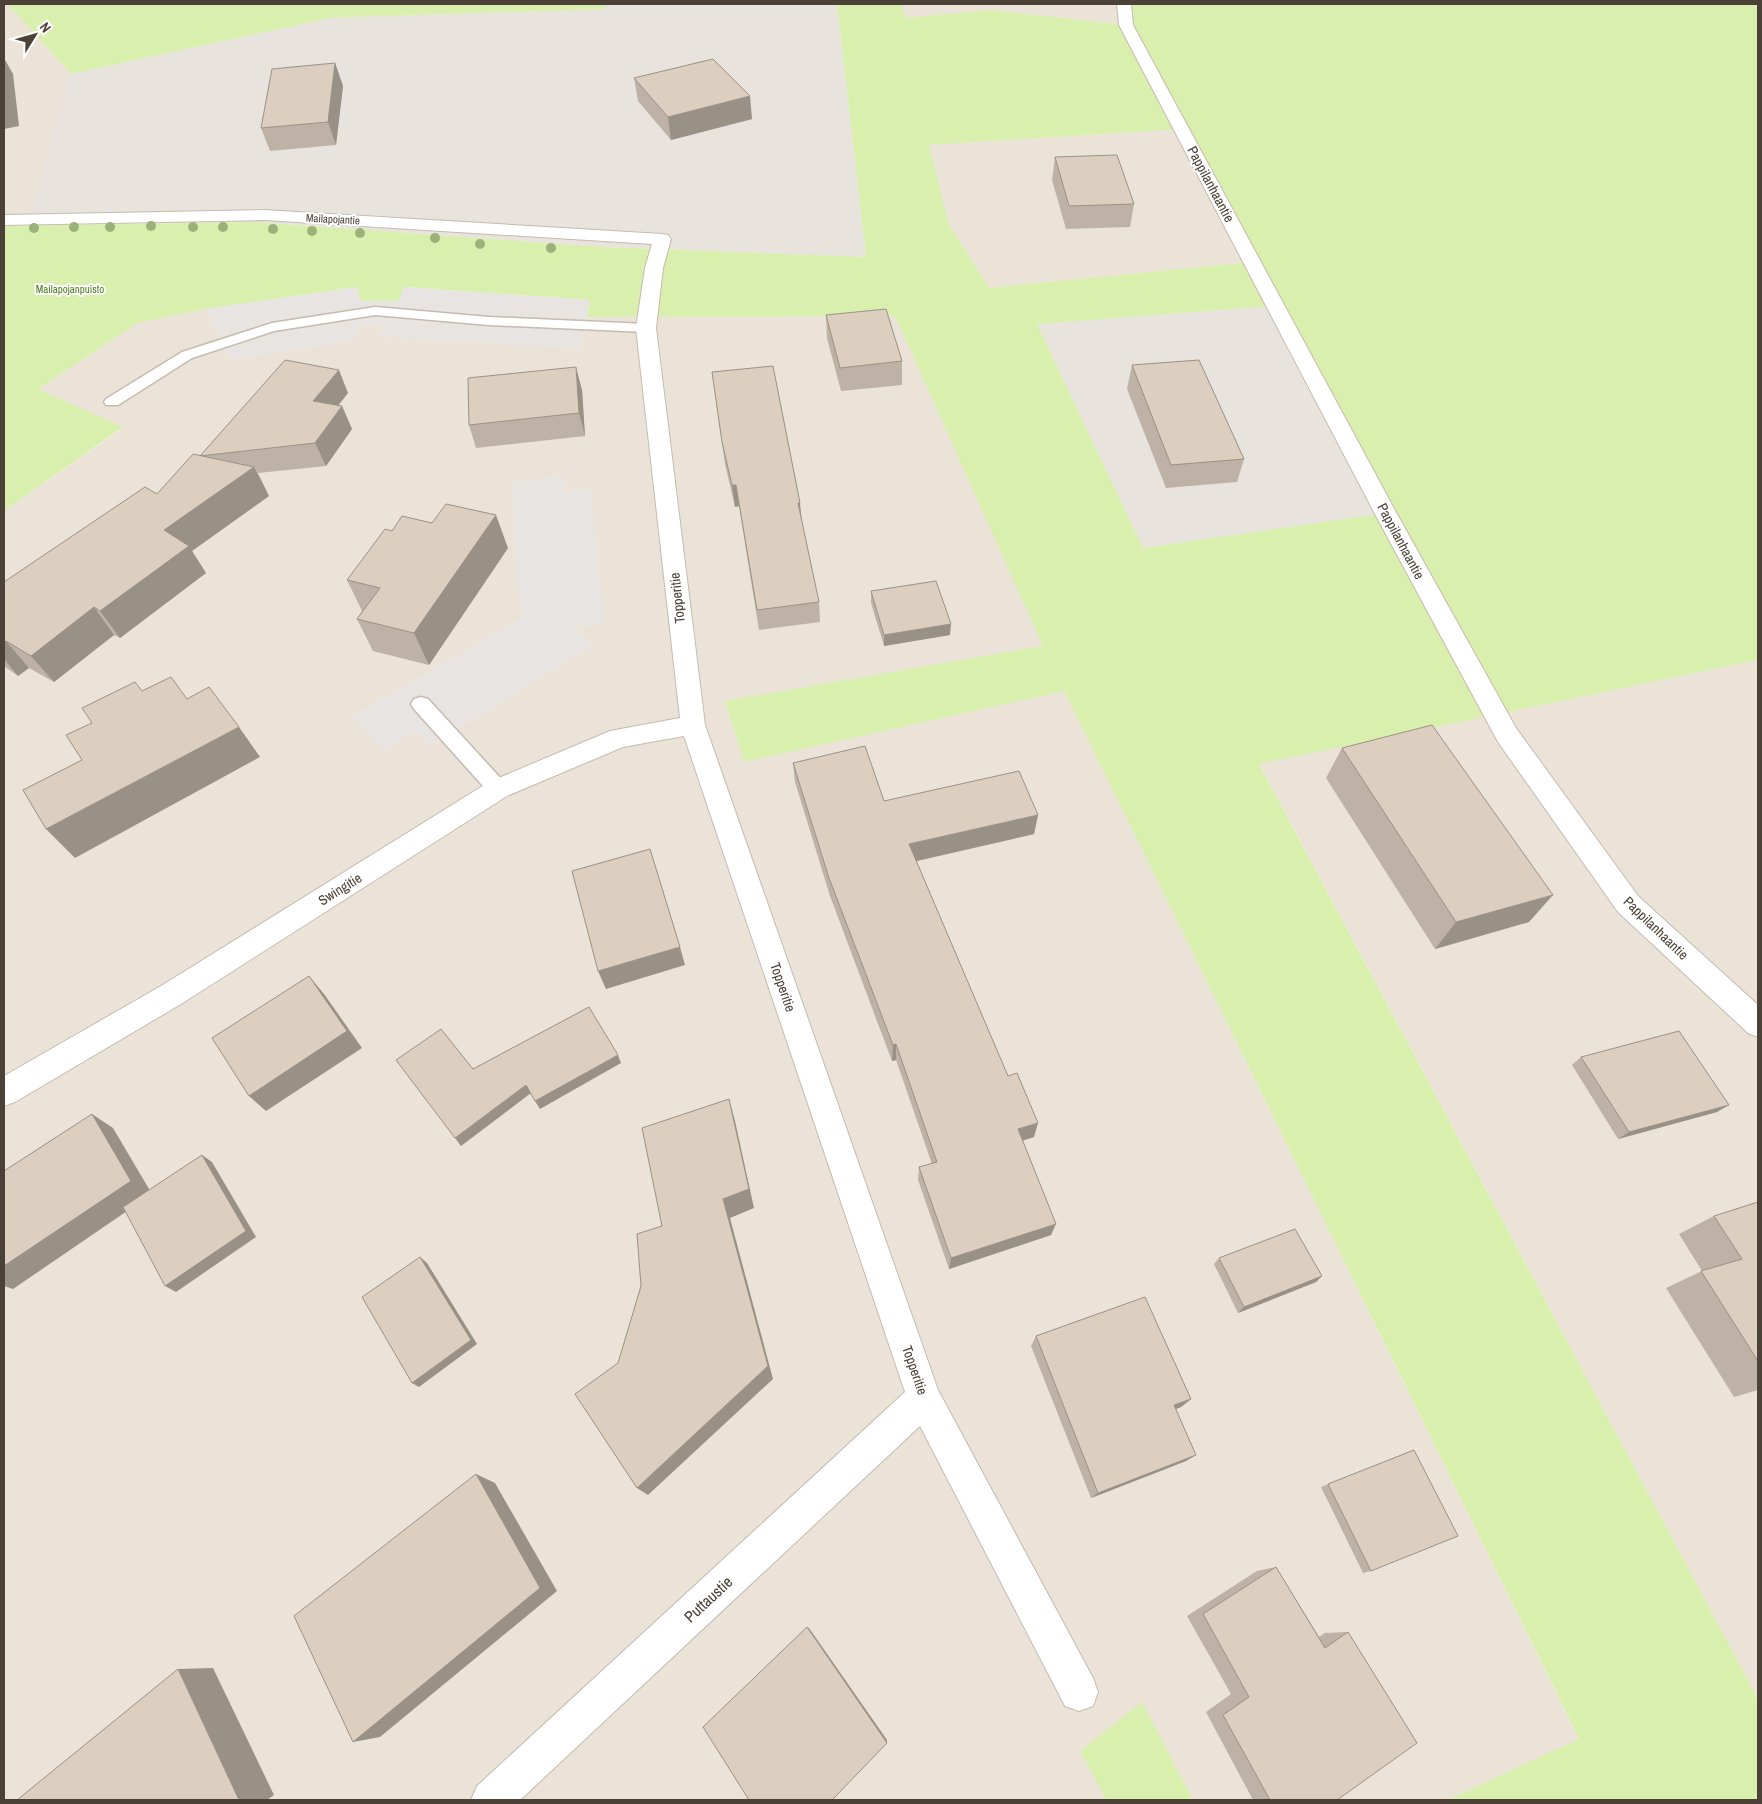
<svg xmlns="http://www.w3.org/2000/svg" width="1762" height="1804" font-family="'Archivo Narrow',sans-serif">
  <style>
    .residential { fill: #ebe3d7 }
    .industrial { fill: #e9e3de }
    .green { fill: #d8efae; fill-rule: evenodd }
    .parking { fill: #e7e4e1 }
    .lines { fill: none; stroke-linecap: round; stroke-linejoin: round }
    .service-casing { stroke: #c6bbad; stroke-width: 3 }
    .minor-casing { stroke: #c6bbad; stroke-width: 2 }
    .service { fill: #fff; fill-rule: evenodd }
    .minor { fill: #fff; fill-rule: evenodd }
    .tree { fill: #9ab27a }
    .wall { fill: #bdb2a5 }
    .shaded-wall { fill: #9a9186 }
    .building { fill: #dccfc0; stroke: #9a9186 }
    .labels { text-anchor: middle; stroke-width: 4; stroke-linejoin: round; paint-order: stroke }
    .far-street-label { font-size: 11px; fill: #4b4136; stroke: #fff }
    .far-park-label { font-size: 11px; fill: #4e7f20; stroke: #fff }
    .street-label { font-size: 14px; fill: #4b4136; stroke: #fff }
    .near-street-label { font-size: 16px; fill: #4b4136; stroke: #fff }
  </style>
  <rect width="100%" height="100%" fill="#f6f1e9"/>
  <g class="residential">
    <path d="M 4,4 L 8,4 L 71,74 L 28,224 L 4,226 Z"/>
    <path d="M 901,4 L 1127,4 L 1126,25 L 990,10 L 906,18 Z"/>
    <path d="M 1182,129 L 1252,262 L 989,288 L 949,225 L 929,145 Z"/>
    <path d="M 206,309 L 229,359 L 359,324 L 386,324 L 379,336 L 581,347 L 587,317 L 895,316 L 1044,647 L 725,701 L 744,761 L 1064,691 L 1579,1740 L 1447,1800 L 1193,1800 L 1141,1703 L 1080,1751 L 1106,1800 L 4,1800 L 4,511 L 123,428 L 38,389 L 136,323 Z"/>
    <path d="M 1758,660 L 1758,1699 L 1259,763 Z"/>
  </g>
  <g class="industrial">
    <path d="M 604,4 L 837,4 L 866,257 L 603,247 L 257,222 L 28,224 L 71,74 L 330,18 L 604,9 Z"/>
    <path d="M 1276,306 L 1386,514 L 1143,548 L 1037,324 Z"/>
  </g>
  <g class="green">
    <path d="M 8,4 L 604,4 L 605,9 L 330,18 L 71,74 Z"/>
    <path d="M 837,4 L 901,4 L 906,18 L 990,10 L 1126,25 L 1127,4 L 1758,4 L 1758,660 L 1259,764 L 1758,1699 L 1758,1800 L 1447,1800 L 1579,1739 L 1064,691 L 744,762 L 725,701 L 1043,646 L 895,316 L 587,317 L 590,300 L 404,287 L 399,301 L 360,301 L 357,287 L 206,309 L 137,323 L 38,389 L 123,427 L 4,511 L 4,226 L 257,222 L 603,247 L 866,257 ZM 1182,129 L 1252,262 L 989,288 L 949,225 L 929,145 ZM 1276,306 L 1386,513 L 1143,548 L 1037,324 Z"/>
    <path d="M 1142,1702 L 1193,1800 L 1106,1800 L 1080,1751 Z"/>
  </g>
  <g class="parking">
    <path d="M 357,287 L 360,301 L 399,301 L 403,287 L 590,300 L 581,348 L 378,336 L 386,324 L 360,324 L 356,340 L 229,359 L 206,309 Z"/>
    <path d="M 563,476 L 564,492 L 590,489 L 603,624 L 572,628 L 593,645 L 431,745 L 415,731 L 385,751 L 352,717 L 522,618 L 511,482 Z"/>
  </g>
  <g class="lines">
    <defs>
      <g id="service">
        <path d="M 375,307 L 489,317 L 646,324 L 651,325 L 653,328 L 651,331 L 646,332 L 489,325 L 375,315 L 274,331 L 192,358 L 118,405 L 106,405 L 104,402 L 106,399 L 182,352 L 272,323 Z"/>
        <path d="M 421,697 L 428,699 L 505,783 L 508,789 L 505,795 L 498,797 L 491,795 L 414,709 L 411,704 L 414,699 Z"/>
      </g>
      <g id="minor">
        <path d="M 1117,4 L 1131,4 L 1133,25 L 1397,514 L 1516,728 L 1638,896 L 1758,1005 L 1758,1037 L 1748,1033 L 1618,912 L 1498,742 L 1375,514 L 1119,25 Z"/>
        <path d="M 264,210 L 662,234 L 668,235 L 671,239 L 663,268 L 656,328 L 705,725 L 938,1390 L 1093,1678 L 1098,1692 L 1093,1706 L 1079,1711 L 1065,1706 L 920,1426 L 520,1800 L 471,1800 L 477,1786 L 905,1392 L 684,736 L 623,747 L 507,796 L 181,1004 L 15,1102 L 4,1106 L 4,1076 L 161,986 L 489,782 L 610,731 L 680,718 L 636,328 L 645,268 L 652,244 L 264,220 L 4,225 L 4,215 Z"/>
      </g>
    </defs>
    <use href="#service" class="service-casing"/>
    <use href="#minor" class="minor-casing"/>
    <use href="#service" class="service"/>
    <use href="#minor" class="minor"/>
  </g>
  <g class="tree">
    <circle cx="151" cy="226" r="5"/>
    <circle cx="74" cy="227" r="5"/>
    <circle cx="110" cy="227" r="5"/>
    <circle cx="193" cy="227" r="5"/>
    <circle cx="223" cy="227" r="5"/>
    <circle cx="34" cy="228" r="5"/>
    <circle cx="273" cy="229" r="5"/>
    <circle cx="312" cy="231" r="5"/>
    <circle cx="360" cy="233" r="5"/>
    <circle cx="435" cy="238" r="5"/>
    <circle cx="480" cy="244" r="5"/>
    <circle cx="551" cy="248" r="5"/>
  </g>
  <g class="wall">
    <path d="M 335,63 L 343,86 L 336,145 L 270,151 L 261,128 Z"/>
    <path d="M 634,78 L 752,119 L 671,140 L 638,101 Z"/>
    <path d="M 1055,157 L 1134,204 L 1130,227 L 1066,229 L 1052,180 Z"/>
    <path d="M 826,315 L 902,361 L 902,385 L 841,391 L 827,338 Z"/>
    <path d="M 1132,365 L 1244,459 L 1237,482 L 1166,488 L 1127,389 Z"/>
    <path d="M 712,372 L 801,519 L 819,602 L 820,622 L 759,630 L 739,506 L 735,507 L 725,464 Z"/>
    <path d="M 582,390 L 585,436 L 476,448 L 469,425 Z"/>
    <path d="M 348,393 L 338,406 L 342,406 L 352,429 L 326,466 L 258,473 L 269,496 L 192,551 L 206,573 L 120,638 L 114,635 L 54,682 L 29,668 L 18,676 L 4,666 L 4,582 L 157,494 L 200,455 Z"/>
    <path d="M 392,531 L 508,548 L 429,665 L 373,651 L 357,619 L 362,611 L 347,580 Z"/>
    <path d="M 871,591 L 950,635 L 884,646 L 871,603 Z"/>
    <path d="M 1342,748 L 1529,922 L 1435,949 L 1326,778 Z"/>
    <path d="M 793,763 L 884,801 L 1038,815 L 1034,834 L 916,861 L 1034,1137 L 1023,1140 L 1051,1235 L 949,1269 L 918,1180 L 919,1167 L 932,1164 L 896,1060 L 892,1061 L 830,896 L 795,782 Z"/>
    <path d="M 1581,1057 L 1717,1112 L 1618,1139 L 1572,1065 Z"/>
    <path d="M 1758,1202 L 1758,1390 L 1734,1397 L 1666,1288 L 1702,1271 L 1679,1234 L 1714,1216 Z"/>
    <path d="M 1219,1258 L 1322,1276 L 1316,1282 L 1238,1313 L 1214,1264 Z"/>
    <path d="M 1036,1336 L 1191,1399 L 1181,1407 L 1176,1409 L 1196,1455 L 1186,1461 L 1091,1498 L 1031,1346 Z"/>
    <path d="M 1414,1450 L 1371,1571 L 1363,1573 L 1321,1487 Z"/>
    <path d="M 1276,1567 L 1319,1637 L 1325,1633 L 1348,1632 L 1337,1800 L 1253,1800 L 1206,1712 L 1231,1694 L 1187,1616 L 1257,1571 Z"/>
  </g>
  <g class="shaded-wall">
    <path d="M 4,58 L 13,74 L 19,126 L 4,129 Z"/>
    <path d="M 335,63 L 343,86 L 336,145 L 328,122 Z"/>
    <path d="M 750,96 L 752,119 L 671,140 L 668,117 Z"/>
    <path d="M 576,367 L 582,390 L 585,436 L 579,413 Z"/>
    <path d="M 339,370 L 348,393 L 323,424 L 313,401 Z"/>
    <path d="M 342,406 L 352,429 L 326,466 L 315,443 Z"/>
    <path d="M 254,467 L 269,496 L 192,551 L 206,573 L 120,638 L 100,611 L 164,530 Z"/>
    <path d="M 732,485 L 736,485 L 739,506 L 735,507 Z"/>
    <path d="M 798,503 L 800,503 L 802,524 Z"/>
    <path d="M 496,515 L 508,548 L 429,665 L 414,633 Z"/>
    <path d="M 94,607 L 114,635 L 54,682 L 31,656 Z"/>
    <path d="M 951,624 L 950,635 L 884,646 L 884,635 Z"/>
    <path d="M 6,641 L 29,668 L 18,676 L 4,659 L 4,643 Z"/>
    <path d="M 239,727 L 260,757 L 75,858 L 46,829 Z"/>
    <path d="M 1038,815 L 1034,834 L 908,863 L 909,844 Z"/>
    <path d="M 1553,895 L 1529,922 L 1435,949 L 1456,922 Z"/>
    <path d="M 680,947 L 685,965 L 606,989 L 598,971 Z"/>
    <path d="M 309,976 L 324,994 L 362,1048 L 266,1111 L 249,1096 Z"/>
    <path d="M 896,1044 L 896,1060 L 892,1061 L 893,1045 Z"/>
    <path d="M 618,1055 L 621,1063 L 540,1109 L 535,1101 Z"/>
    <path d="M 526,1085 L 531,1093 L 461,1146 L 455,1138 Z"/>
    <path d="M 729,1099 L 735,1121 L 754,1208 L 730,1218 L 773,1379 L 648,1495 L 637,1488 Z"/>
    <path d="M 1729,1105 L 1717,1112 L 1618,1139 L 1629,1132 Z"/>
    <path d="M 92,1114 L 113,1128 L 152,1194 L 13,1289 L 4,1286 L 4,1266 Z"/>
    <path d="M 1038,1123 L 1034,1137 L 1015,1143 L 1018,1129 Z"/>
    <path d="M 202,1155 L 212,1162 L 256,1237 L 176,1292 L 165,1286 Z"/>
    <path d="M 1056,1224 L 1051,1235 L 949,1269 L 951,1258 Z"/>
    <path d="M 420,1257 L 427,1263 L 477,1344 L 419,1387 L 412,1383 Z"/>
    <path d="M 1322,1276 L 1316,1282 L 1238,1313 L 1244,1307 Z"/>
    <path d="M 1191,1399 L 1181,1407 L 1165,1413 L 1174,1405 Z"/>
    <path d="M 1196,1455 L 1186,1461 L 1091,1498 L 1098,1493 Z"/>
    <path d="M 476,1474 L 495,1483 L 557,1591 L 380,1737 L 353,1742 Z"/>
    <path d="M 807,1627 L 809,1628 L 887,1740 L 887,1743 Z"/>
    <path d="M 213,1668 L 274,1795 L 267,1800 L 239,1800 L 178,1669 Z"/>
  </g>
  <g class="building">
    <path d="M 713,59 L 750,96 L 668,117 L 634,78 Z"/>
    <path d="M 335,63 L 328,122 L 261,128 L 272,69 Z"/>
    <path d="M 1117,155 L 1134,204 L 1069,206 L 1055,157 Z"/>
    <path d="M 886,309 L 902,361 L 840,368 L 826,315 Z"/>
    <path d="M 285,360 L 339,370 L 313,401 L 342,406 L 315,443 L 200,456 Z"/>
    <path d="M 1199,360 L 1244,459 L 1171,465 L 1132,365 Z"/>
    <path d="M 773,366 L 800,503 L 798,503 L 819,602 L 757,610 L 736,485 L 732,485 L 722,442 L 712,372 Z"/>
    <path d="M 576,367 L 579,413 L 469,425 L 468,378 Z"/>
    <path d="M 193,454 L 254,467 L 164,530 L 189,546 L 100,611 L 94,607 L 31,656 L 6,641 L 4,643 L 4,582 L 145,487 L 157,494 Z"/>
    <path d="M 446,504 L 496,515 L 414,633 L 357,619 L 380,588 L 347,580 L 385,529 L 392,531 L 402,516 L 432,523 Z"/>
    <path d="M 936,581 L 951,624 L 884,635 L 871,591 Z"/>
    <path d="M 171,677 L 187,699 L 209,687 L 239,727 L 46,829 L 23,790 L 82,760 L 66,735 L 92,723 L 82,708 L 135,682 L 142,691 Z"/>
    <path d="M 1432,725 L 1553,895 L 1456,922 L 1342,748 Z"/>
    <path d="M 865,746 L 884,801 L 1019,771 L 1038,815 L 909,844 L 1008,1076 L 1017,1073 L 1038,1123 L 1018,1129 L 1056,1224 L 951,1258 L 919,1167 L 937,1162 L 896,1044 L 893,1045 L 829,878 L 793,763 Z"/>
    <path d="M 650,849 L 680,947 L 598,971 L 572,871 Z"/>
    <path d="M 309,976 L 347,1031 L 249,1096 L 212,1038 Z"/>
    <path d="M 589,1007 L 618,1055 L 535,1101 L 526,1085 L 455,1138 L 396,1060 L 441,1029 L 473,1069 Z"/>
    <path d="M 1679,1031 L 1729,1105 L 1629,1132 L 1581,1057 Z"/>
    <path d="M 729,1099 L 749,1189 L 723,1199 L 768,1366 L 637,1488 L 575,1394 L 618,1363 L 641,1286 L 637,1234 L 662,1226 L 642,1128 Z"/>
    <path d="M 92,1114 L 131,1181 L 4,1266 L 4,1171 Z"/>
    <path d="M 202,1155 L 246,1231 L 165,1286 L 123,1207 Z"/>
    <path d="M 1758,1202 L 1758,1361 L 1701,1271 L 1742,1259 L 1714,1216 Z"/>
    <path d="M 1295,1229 L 1322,1276 L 1244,1307 L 1219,1258 Z"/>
    <path d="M 420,1257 L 471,1340 L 412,1383 L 362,1297 Z"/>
    <path d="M 1145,1297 L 1191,1399 L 1174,1405 L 1196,1455 L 1098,1493 L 1036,1336 Z"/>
    <path d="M 1414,1450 L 1458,1536 L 1371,1571 L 1328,1484 Z"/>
    <path d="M 476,1474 L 540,1588 L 353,1742 L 294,1616 Z"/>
    <path d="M 1276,1567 L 1325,1648 L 1348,1632 L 1417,1743 L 1337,1800 L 1270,1800 L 1223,1715 L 1249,1697 L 1203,1614 Z"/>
    <path d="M 807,1627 L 887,1743 L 832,1800 L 749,1800 L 703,1727 Z"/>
    <path d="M 178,1669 L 239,1800 L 17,1800 Z"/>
  </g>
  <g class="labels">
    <g class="far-street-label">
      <text transform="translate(333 219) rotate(3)" y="4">Mailapojantie</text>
    </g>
    <g class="far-park-label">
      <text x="70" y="293">Mailapojanpuisto</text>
    </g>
    <g class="street-label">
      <text transform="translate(1211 184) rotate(62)" y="5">Pappilanhaantie</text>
      <text transform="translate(1401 541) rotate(62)" y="5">Pappilanhaantie</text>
      <text transform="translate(677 598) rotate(-96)" y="5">Topperitie</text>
      <text transform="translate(340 889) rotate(-32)" y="5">Swingitie</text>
      <text transform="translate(1656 928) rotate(44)" y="5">Pappilanhaantie</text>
      <text transform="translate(783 987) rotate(71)" y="5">Topperitie</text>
      <text transform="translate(915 1370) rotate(71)" y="5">Topperitie</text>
    </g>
    <g class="near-street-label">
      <text transform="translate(708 1599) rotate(-43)" y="6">Puttaustie</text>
    </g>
  </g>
  <rect width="1762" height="1804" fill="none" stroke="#4b4136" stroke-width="10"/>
  <g transform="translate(35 35) rotate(53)" stroke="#ffffff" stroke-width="4" paint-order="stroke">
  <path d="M0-4L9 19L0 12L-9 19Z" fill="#4b4136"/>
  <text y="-8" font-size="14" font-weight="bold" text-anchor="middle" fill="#4b4136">N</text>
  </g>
</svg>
